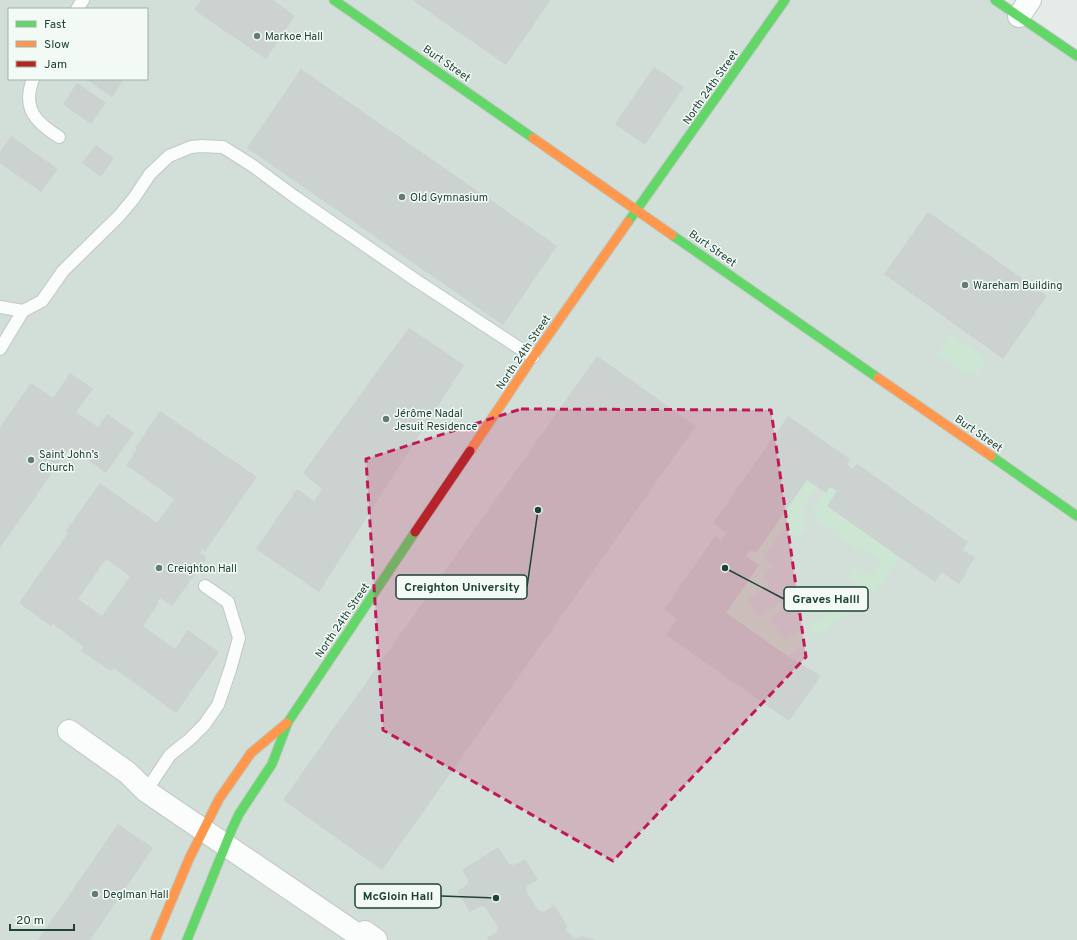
<svg xmlns="http://www.w3.org/2000/svg" width="1077" height="940" font-family="Overpass,sans-serif">
  <style>
    .built { fill: #d2ded8; fill-rule: evenodd }
    .green { fill: #cce6d3 }
    .building { fill: #cbd2cf; fill-rule: evenodd }
    .lines { fill: none; stroke-linecap: round; stroke-linejoin: round }
    .lane-casing { stroke: #c2c8c5; stroke-width: 14 }
    .street-casing { stroke: #c2c8c5; stroke-width: 24 }
    .fast-casing { stroke: #c0c9c5; stroke-width: 11 }
    .slow-casing { stroke: #c0c9c5; stroke-width: 11 }
    .jam-casing { stroke: #c0c9c5; stroke-width: 11 }
    .lane { stroke: #fbfcfc; stroke-width: 12 }
    .street { stroke: #fbfcfc; stroke-width: 22 }
    .fast { stroke: #63d668; stroke-width: 9 }
    .slow { stroke: #ff974d; stroke-width: 9 }
    .jam { stroke: #b3261e; stroke-width: 9 }
    .marked { fill: #c2185b; fill-opacity: 0.2; stroke: #c2185b; stroke-width: 3; stroke-dasharray: 8 5; stroke-linejoin: round }
    .poi-dot { fill: #647d74; stroke: #f3faf6; stroke-width: 1.5 }
    .labels { text-anchor: middle; stroke-width: 3; stroke-linejoin: round; paint-order: stroke }
    .poi-label { font-size: 11px; fill: #1f4236; stroke: #f3faf6; text-anchor: start }
    .street-label { font-size: 11px; fill: #1f4236; stroke: #f3faf6 }
    .leader { fill: none; stroke: #1f4236; stroke-width: 1.5 }
    .callout-dot { fill: #1f4236; stroke: #f3faf6; stroke-width: 1.5 }
    .callout { fill: #f3faf6; stroke: #1f4236; stroke-width: 1.5 }
    .callout-label { font-size: 12px; text-anchor: middle; font-weight: bold; fill: #1f4236 }
  </style>
  <rect width="100%" height="100%" fill="#e5ebe8"/>
  <path class="built" d="M 0,0 L 995,0 L 1077,56 L 1077,940 L 0,940 ZM 9,9 L 147,9 L 147,79 L 9,79 Z"/>
  <g class="green">
    <path d="M 951,334 L 988,359 L 977,375 L 965,374 L 937,355 Z"/>
    <path d="M 807,480 L 818,488 L 814,491 L 801,510 L 808,526 L 798,539 L 783,529 L 763,558 L 773,565 L 764,577 L 769,585 L 747,600 L 759,617 L 780,602 L 784,608 L 770,618 L 784,640 L 799,631 L 807,642 L 787,656 L 726,613 L 759,565 L 746,556 L 750,550 L 756,553 Z"/>
    <path d="M 830,487 L 837,491 L 827,506 L 900,558 L 875,594 L 848,577 L 856,566 L 871,576 L 881,562 L 864,549 L 861,553 L 819,523 L 813,509 L 824,492 L 826,493 Z"/>
    <path d="M 856,593 L 869,601 L 816,636 L 809,625 Z"/>
  </g>
  <g class="building">
    <path d="M 201,0 L 273,0 L 295,16 L 266,59 L 194,10 Z"/>
    <path d="M 412,0 L 549,0 L 550,1 L 506,65 Z"/>
    <path d="M 654,67 L 684,87 L 645,145 L 615,124 Z"/>
    <path d="M 301,69 L 557,246 L 503,325 L 247,148 Z"/>
    <path d="M 86,79 L 124,79 L 112,97 Z"/>
    <path d="M 77,83 L 106,103 L 91,124 L 63,104 Z"/>
    <path d="M 11,136 L 58,169 L 41,192 L 0,163 L 0,152 Z"/>
    <path d="M 96,145 L 114,158 L 101,177 L 82,163 Z"/>
    <path d="M 928,212 L 1047,296 L 1003,359 L 884,274 Z"/>
    <path d="M 409,328 L 464,365 L 319,592 L 256,549 L 297,489 L 314,501 L 322,489 L 303,473 Z"/>
    <path d="M 597,356 L 696,426 L 382,870 L 283,800 Z"/>
    <path d="M 70,373 L 93,389 L 76,412 L 98,427 L 107,414 L 134,433 L 106,473 L 70,447 L 0,548 L 0,427 L 31,383 L 53,398 Z"/>
    <path d="M 160,411 L 257,477 L 205,551 L 202,549 L 200,553 L 207,558 L 172,606 L 160,598 L 157,602 L 159,603 L 143,626 L 175,649 L 188,630 L 219,652 L 176,713 L 114,668 L 111,671 L 81,651 L 84,647 L 53,624 L 51,626 L 19,603 L 68,533 L 66,531 L 100,483 L 157,523 L 174,499 L 126,465 L 137,449 L 135,448 ZM 106,559 L 130,576 L 102,616 L 78,599 Z"/>
    <path d="M 788,416 L 850,459 L 847,465 L 853,469 L 857,464 L 968,542 L 963,550 L 975,558 L 966,571 L 967,572 L 959,584 L 942,572 L 935,582 L 827,506 L 837,491 L 830,487 L 826,493 L 807,480 L 756,553 L 750,550 L 746,556 L 759,565 L 726,613 L 789,657 L 821,676 L 789,721 L 666,635 L 677,619 L 664,609 L 715,536 L 721,540 L 726,533 L 713,523 Z"/>
    <path d="M 118,824 L 153,848 L 90,940 L 38,940 Z"/>
    <path d="M 498,847 L 509,864 L 514,865 L 525,859 L 538,880 L 527,886 L 526,891 L 538,910 L 544,912 L 554,905 L 568,927 L 565,928 L 568,933 L 574,937 L 580,938 L 580,936 L 597,940 L 488,940 L 487,938 L 497,932 L 498,927 L 485,907 L 481,906 L 470,912 L 457,891 L 467,885 L 468,880 L 462,870 Z"/>
  </g>
  <g class="lines">
    <defs>
      <g id="lane">
        <path d="M 77,9 L 83,0"/>
        <path d="M 33,79 C 22,108 35,122 59,137"/>
        <path d="M 0,307 L 23,311"/>
        <path d="M 0,349 L 23,311 L 42,301 L 63,271 L 119,216 L 134,198 L 150,174 L 169,156 L 191,147 L 201,146 L 223,147 L 253,166 L 295,197 L 417,281 L 533,357"/>
        <path d="M 146,791 L 170,755 L 189,740 L 204,725 L 218,705 L 230,670 L 239,638 L 228,602 L 205,586"/>
      </g>
      <g id="street">
        <path d="M 1019,16 L 1030,0"/>
        <path d="M 69,731 L 128,773 L 146,791 L 361,937 L 365,932 L 376,940"/>
      </g>
      <g id="fast">
        <path d="M 334,0 L 533,138"/>
        <path d="M 995,0 L 1077,56"/>
        <path d="M 628,222 L 785,0"/>
        <path d="M 672,235 L 878,378"/>
        <path d="M 991,456 L 1077,516"/>
        <path d="M 187,940 L 232,829 L 239,814 L 272,764 L 288,722 L 415,532"/>
      </g>
      <g id="slow">
        <path d="M 533,138 L 672,235"/>
        <path d="M 878,378 L 991,456"/>
        <path d="M 470,451 L 533,357 L 628,222"/>
        <path d="M 155,940 L 189,859 L 219,799 L 251,753 L 287,723"/>
      </g>
      <path id="jam" d="M 415,532 L 470,451"/>
    </defs>
    <use href="#lane" class="lane-casing"/>
    <use href="#street" class="street-casing"/>
    <use href="#fast" class="fast-casing"/>
    <use href="#slow" class="slow-casing"/>
    <use href="#jam" class="jam-casing"/>
    <use href="#lane" class="lane"/>
    <use href="#street" class="street"/>
    <use href="#fast" class="fast"/>
    <use href="#slow" class="slow"/>
    <use href="#jam" class="jam"/>
  </g>
  <path class="marked" d="M 521,409 L 771,410 L 806,657 L 613,861 L 383,730 L 366,459 Z"/>
  <g class="poi-dot">
    <circle cx="257" cy="36" r="4"/>
    <circle cx="402" cy="197" r="4"/>
    <circle cx="965" cy="285" r="4"/>
    <circle cx="386" cy="419" r="4"/>
    <circle cx="31" cy="460" r="4"/>
    <circle cx="159" cy="568" r="4"/>
    <circle cx="95" cy="894" r="4"/>
  </g>
  <g class="labels">
    <g class="poi-label">
      <text x="265" y="40">Markoe Hall</text>
      <text x="410" y="201">Old Gymnasium</text>
      <text x="973" y="289">Wareham Building</text>
      <text x="394" y="417">Jérôme Nadal<tspan x="394" dy="13">Jesuit Residence</tspan></text>
      <text x="39" y="458">Saint John’s<tspan x="39" dy="13">Church</tspan></text>
      <text x="167" y="572">Creighton Hall</text>
      <text x="103" y="898">Deglman Hall</text>
    </g>
    <g class="street-label">
      <text transform="translate(447 63) rotate(35)" y="4">Burt Street</text>
      <text transform="translate(710 87) rotate(-55)" y="4">North 24th Street</text>
      <text transform="translate(713 248) rotate(35)" y="4">Burt Street</text>
      <text transform="translate(523 352) rotate(-56)" y="4">North 24th Street</text>
      <text transform="translate(979 433) rotate(35)" y="4">Burt Street</text>
      <text transform="translate(342 620) rotate(-56)" y="4">North 24th Street</text>
    </g>
  </g>
  <path class="leader" d="M538 510L527 587M725 568L784 599M496 898L441 896"/>
  <g class="callout-dot">
    <circle cx="538" cy="510" r="4"/>
    <circle cx="725" cy="568" r="4"/>
    <circle cx="496" cy="898" r="4"/>
  </g>
  <g class="callout">
    <rect x="396" y="575" width="131" height="24" rx="4"/>
    <rect x="784" y="587" width="84" height="24" rx="4"/>
    <rect x="355" y="884" width="86" height="24" rx="4"/>
  </g>
  <g class="callout-label">
    <text x="462" y="591">Creighton University</text>
    <text x="826" y="603">Graves Halll</text>
    <text x="398" y="900">McGloin Hall</text>
  </g>
  <rect x="8" y="8" width="140" height="72" fill="#f3faf6" stroke="#9eb0a9"/>
  <rect x="16" y="21" width="20" height="6" fill="#63d668" stroke="#9eb0a9"/>
  <text x="44" y="28" font-size="12" fill="#1f4236">Fast</text>
  <rect x="16" y="41" width="20" height="6" fill="#ff974d" stroke="#9eb0a9"/>
  <text x="44" y="48" font-size="12" fill="#1f4236">Slow</text>
  <rect x="16" y="61" width="20" height="6" fill="#b3261e" stroke="#9eb0a9"/>
  <text x="44" y="68" font-size="12" fill="#1f4236">Jam</text>
  <path d="M10 924v6h64v-6" fill="none" stroke="#1f4236" stroke-width="2"/>
  <text x="16" y="924" font-size="12" fill="#1f4236" stroke="#f3faf6" stroke-width="3" paint-order="stroke">20 m</text>
</svg>
